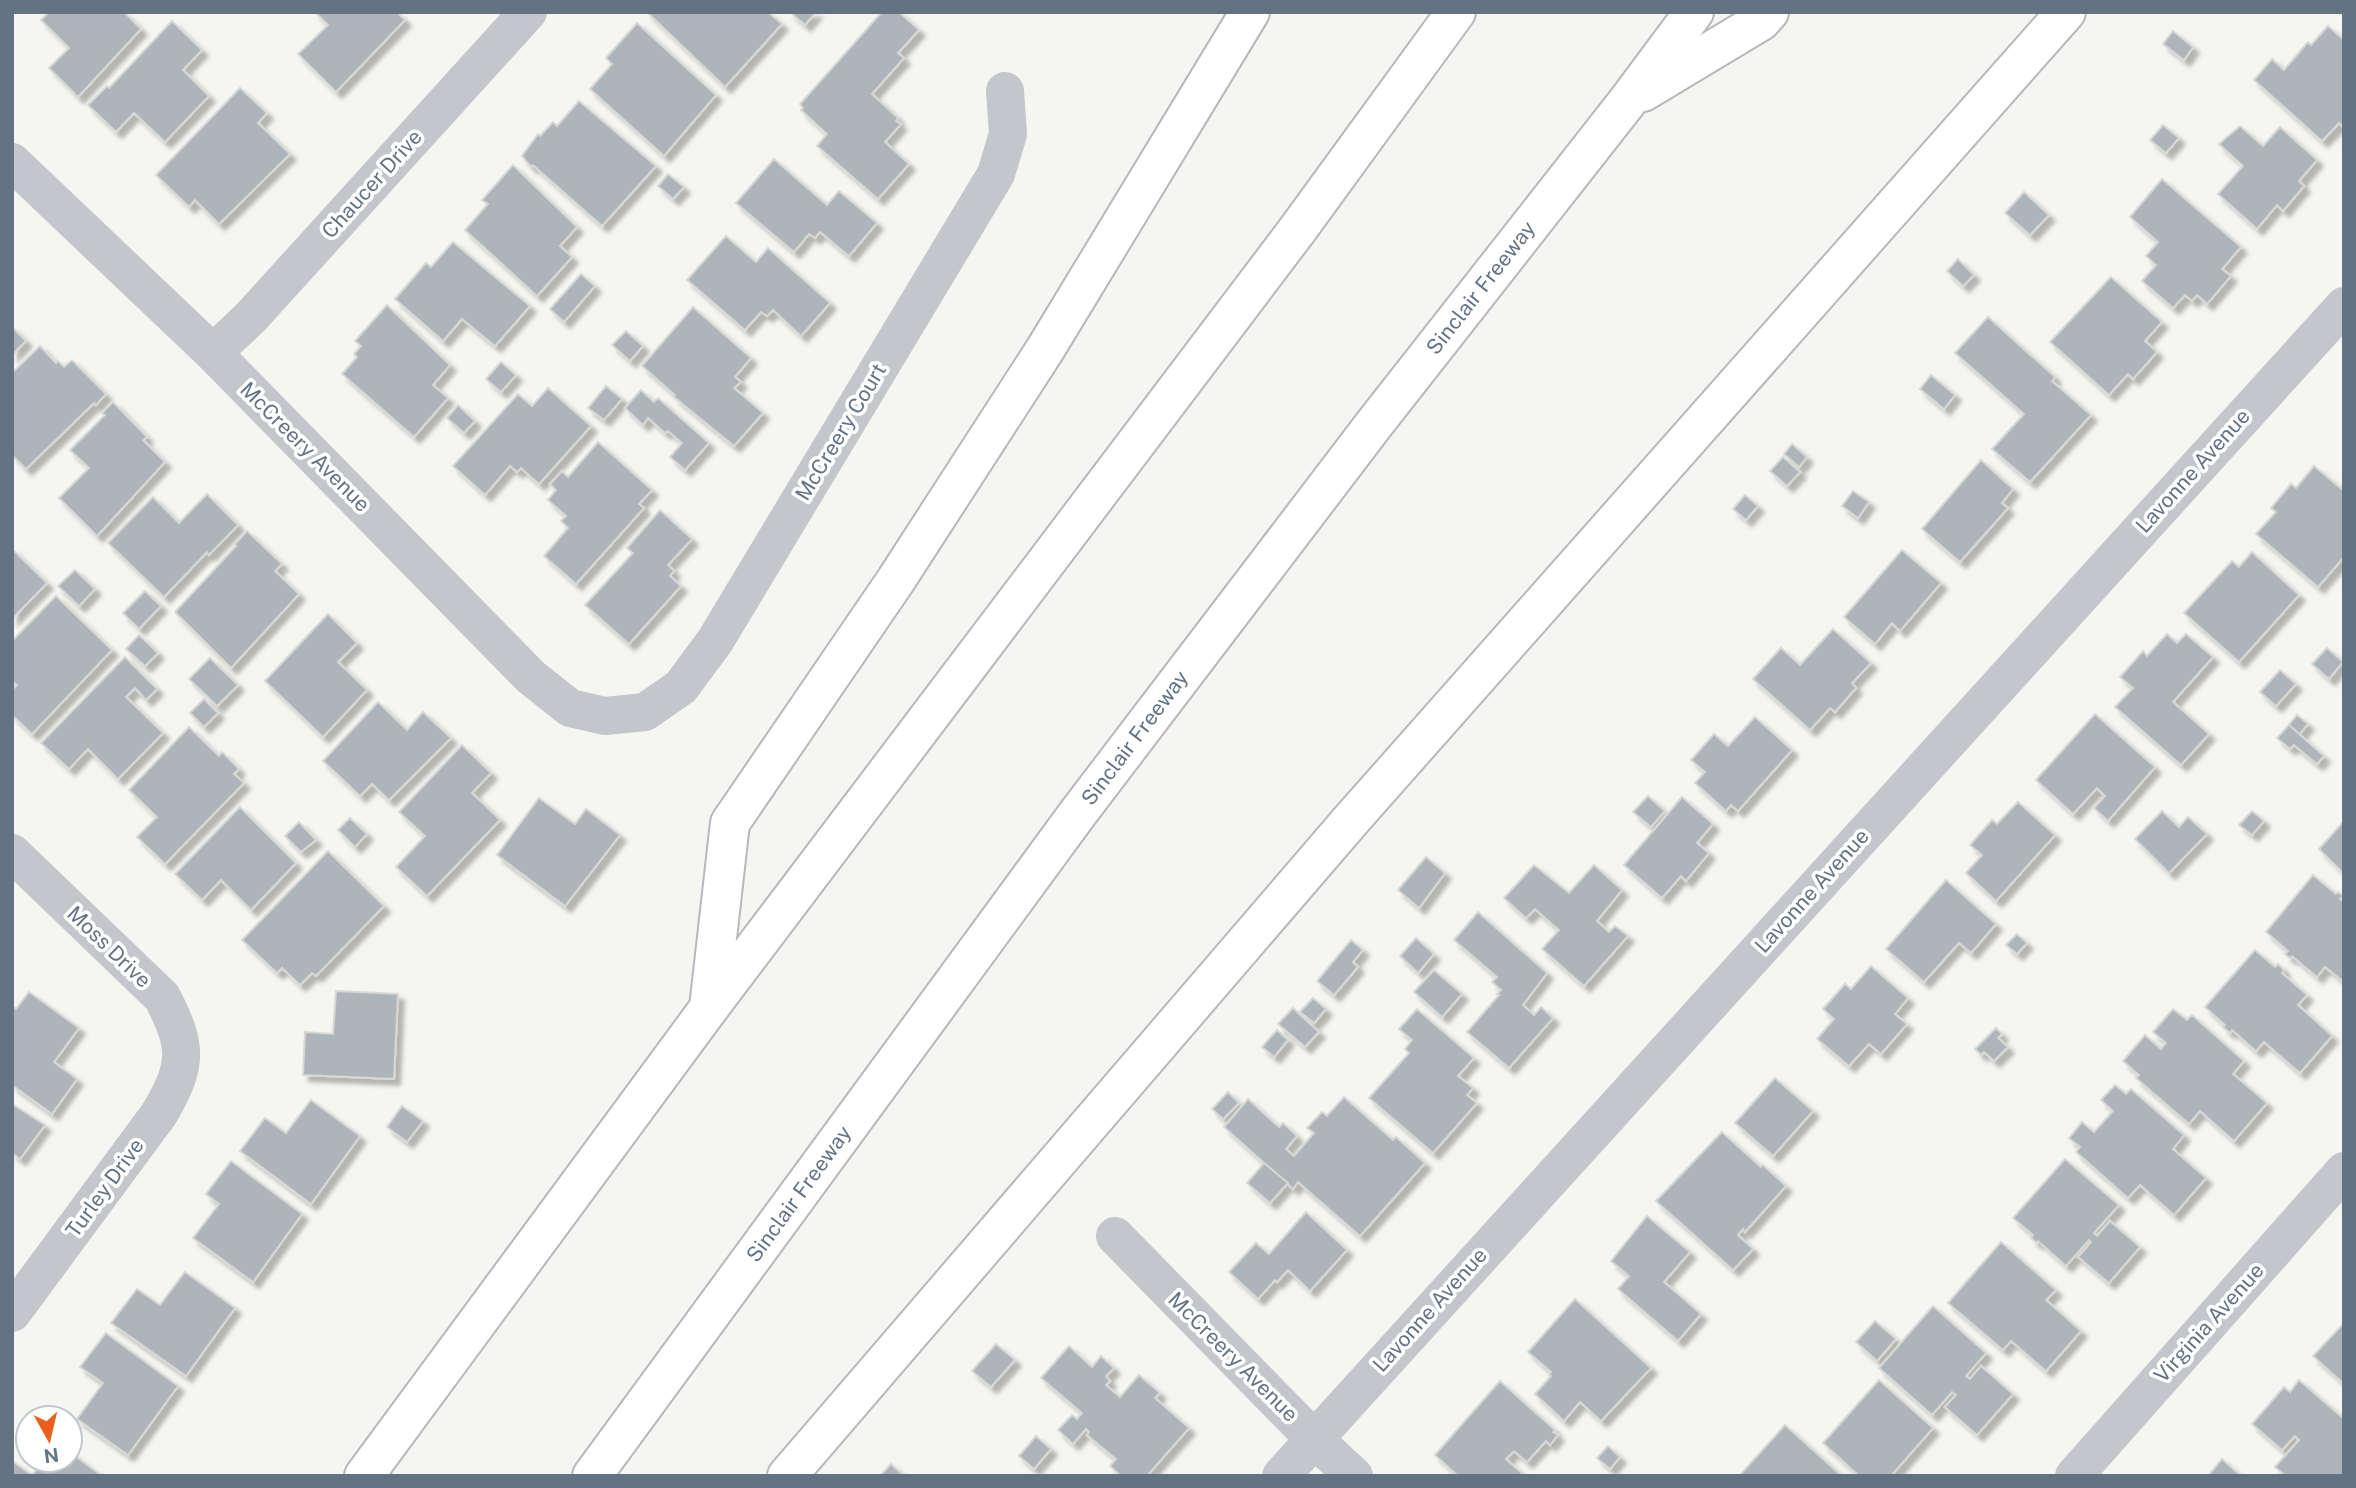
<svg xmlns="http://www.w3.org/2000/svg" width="2356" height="1488" font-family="'Public Sans',sans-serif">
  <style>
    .building { fill: #adb4ba; stroke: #d7d7d4; stroke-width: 2; filter: url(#shadow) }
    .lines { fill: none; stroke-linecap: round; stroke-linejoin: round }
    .motorway-casing { stroke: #b5b9bc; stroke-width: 42 }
    .minor { stroke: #c3c6ca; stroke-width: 38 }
    .motorway { stroke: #fff; stroke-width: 38 }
    .labels { text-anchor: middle; stroke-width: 7; stroke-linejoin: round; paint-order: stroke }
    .street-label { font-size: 21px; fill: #637384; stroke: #fff }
  </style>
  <defs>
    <filter id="shadow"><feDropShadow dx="6" dy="6" stdDeviation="2" flood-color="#0004"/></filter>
  </defs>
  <rect width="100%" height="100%" fill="#f5f6f2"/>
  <g class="building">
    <path d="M 49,12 L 124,12 L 141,29 L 78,97 L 49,68 L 69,48 L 41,20 Z"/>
    <path d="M 315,12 L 397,12 L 405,20 L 336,92 L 298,54 L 328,25 Z"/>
    <path d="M 647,12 L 768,12 L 782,24 L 725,87 Z"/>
    <path d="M 790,12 L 816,12 L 805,25 Z"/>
    <path d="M 882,12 L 899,12 L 919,30 L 898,53 L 904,58 L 872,94 L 898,118 L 896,121 L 901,124 L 885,142 L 909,164 L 878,199 L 817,146 L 827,134 L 801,110 L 803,108 L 800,104 Z"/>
    <path d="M 172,21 L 202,50 L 183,70 L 209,96 L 165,142 L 134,113 L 116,132 L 88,105 L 107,86 L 109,88 Z"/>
    <path d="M 637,23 L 716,95 L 664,156 L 590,89 L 612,64 L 606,58 Z"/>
    <path d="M 2328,26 L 2344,40 L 2344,128 L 2339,123 L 2322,141 L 2254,80 L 2272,59 L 2284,70 L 2308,42 L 2311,45 Z"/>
    <path d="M 2173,31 L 2193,47 L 2184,60 L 2163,44 Z"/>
    <path d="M 240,88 L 267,113 L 258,123 L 290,154 L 219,224 L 195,200 L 189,207 L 156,175 Z"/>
    <path d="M 579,101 L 656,166 L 602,226 L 533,165 L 531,167 L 522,156 L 538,134 L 540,136 L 553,122 L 557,126 Z"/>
    <path d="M 2163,125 L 2179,138 L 2166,153 L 2150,140 Z"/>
    <path d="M 2240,126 L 2263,146 L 2280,127 L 2317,160 L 2299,181 L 2304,186 L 2283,211 L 2277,205 L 2257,229 L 2218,194 L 2243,166 L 2219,144 Z"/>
    <path d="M 774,159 L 827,205 L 839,191 L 877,223 L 849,256 L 820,232 L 815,238 L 809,234 L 794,252 L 736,203 Z"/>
    <path d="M 513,165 L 577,227 L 560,246 L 572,257 L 537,296 L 465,230 L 488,204 L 482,200 Z"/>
    <path d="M 668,174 L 684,187 L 673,199 L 658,186 Z"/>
    <path d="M 2162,179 L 2241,247 L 2222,269 L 2231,276 L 2207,304 L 2197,295 L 2192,301 L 2185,295 L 2173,308 L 2142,281 L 2156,265 L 2146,256 L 2158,242 L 2130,217 Z"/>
    <path d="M 2024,192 L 2049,215 L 2030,235 L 2005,213 Z"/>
    <path d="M 726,236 L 756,262 L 768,248 L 830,303 L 801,336 L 773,310 L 767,316 L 761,312 L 745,330 L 687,280 Z"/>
    <path d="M 453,242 L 530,306 L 495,346 L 462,319 L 443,341 L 395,299 L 426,263 L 431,267 Z"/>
    <path d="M 1958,259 L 1974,275 L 1963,286 L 1947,271 Z"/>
    <path d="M 581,274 L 595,286 L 564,322 L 550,309 Z"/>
    <path d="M 2111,277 L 2162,322 L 2145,341 L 2157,352 L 2133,379 L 2128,374 L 2109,395 L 2050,342 Z"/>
    <path d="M 387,305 L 450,365 L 433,385 L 448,398 L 414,437 L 342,374 L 357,357 L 354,354 L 361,346 L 355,341 Z"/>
    <path d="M 693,307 L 751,358 L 735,377 L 741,382 L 734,388 L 763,413 L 734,446 L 674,397 L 675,395 L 642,366 Z"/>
    <path d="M 1988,317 L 2055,377 L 2052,381 L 2091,415 L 2030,482 L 1992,449 L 2024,414 L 1955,353 Z"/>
    <path d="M 12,327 L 26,341 L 12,355 Z"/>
    <path d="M 626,331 L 643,346 L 630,361 L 612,345 Z"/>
    <path d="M 40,346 L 56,363 L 58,361 L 64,367 L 72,360 L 106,394 L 96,405 L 94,403 L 26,469 L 12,455 L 12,373 Z"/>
    <path d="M 501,362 L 516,375 L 501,392 L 486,379 Z"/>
    <path d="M 1931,375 L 1955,395 L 1944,409 L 1920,389 Z"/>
    <path d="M 606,386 L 622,399 L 604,420 L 588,408 Z"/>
    <path d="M 548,388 L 591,426 L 539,484 L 521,468 L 517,472 L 510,466 L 485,495 L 453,466 L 518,394 L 532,406 Z"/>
    <path d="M 641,390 L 654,402 L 658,398 L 709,443 L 685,470 L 670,457 L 682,443 L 668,431 L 665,433 L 648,418 L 643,425 L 625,408 Z"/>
    <path d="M 113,402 L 147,437 L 143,440 L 165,462 L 97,536 L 59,498 L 89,468 L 70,450 L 105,415 L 102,413 Z"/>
    <path d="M 458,405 L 475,421 L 464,433 L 447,418 Z"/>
    <path d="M 598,442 L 652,490 L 639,504 L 644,508 L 576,584 L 544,556 L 568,528 L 561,521 L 566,516 L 548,500 L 556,490 L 550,484 L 562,471 L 568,477 Z"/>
    <path d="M 1792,444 L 1807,457 L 1799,467 L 1784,454 Z"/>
    <path d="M 1783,457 L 1800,472 L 1787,486 L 1770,471 Z"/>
    <path d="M 1981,460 L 2013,489 L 2002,503 L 2008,508 L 1960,562 L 1922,529 Z"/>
    <path d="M 2314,466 L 2344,491 L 2344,557 L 2318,587 L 2256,534 L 2276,512 L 2271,508 L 2291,484 L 2296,488 Z"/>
    <path d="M 1853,491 L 1869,502 L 1858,518 L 1842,506 Z"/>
    <path d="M 207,494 L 238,525 L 209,555 L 207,552 L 164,597 L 108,543 L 153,497 L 179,523 Z"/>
    <path d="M 1745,495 L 1758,506 L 1746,520 L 1733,509 Z"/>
    <path d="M 660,510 L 692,539 L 668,565 L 674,571 L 670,576 L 681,586 L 629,644 L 585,605 L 633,553 L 627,548 Z"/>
    <path d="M 247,531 L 282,564 L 275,571 L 299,594 L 231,668 L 175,612 L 236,546 L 235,544 Z"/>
    <path d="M 12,549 L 47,583 L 12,619 Z"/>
    <path d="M 1902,550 L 1941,583 L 1900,631 L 1892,623 L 1875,644 L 1844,617 Z"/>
    <path d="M 2252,552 L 2299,595 L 2239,662 L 2184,613 L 2232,561 L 2239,567 Z"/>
    <path d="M 75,570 L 95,589 L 79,606 L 58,586 Z"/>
    <path d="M 145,591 L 161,606 L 139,629 L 123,613 Z"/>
    <path d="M 56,596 L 112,650 L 32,734 L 12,715 L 12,690 L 17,685 L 12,681 L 12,641 Z"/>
    <path d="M 328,614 L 357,643 L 338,662 L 367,690 L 323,737 L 265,681 Z"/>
    <path d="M 1833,629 L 1871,663 L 1852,683 L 1856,688 L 1835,712 L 1830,708 L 1810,730 L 1753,679 L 1781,648 L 1800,665 Z"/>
    <path d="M 2167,634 L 2177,643 L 2186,634 L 2213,657 L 2173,702 L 2209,734 L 2181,765 L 2115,707 L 2133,688 L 2120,677 L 2143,651 L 2147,656 Z"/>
    <path d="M 139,635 L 158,653 L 145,666 L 126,649 Z"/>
    <path d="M 2327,648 L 2343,662 L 2329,679 L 2312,664 Z"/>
    <path d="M 125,657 L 157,689 L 146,700 L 135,688 L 126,697 L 163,733 L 118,779 L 88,749 L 69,769 L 41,743 Z"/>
    <path d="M 210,658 L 238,685 L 217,706 L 189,679 Z"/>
    <path d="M 2280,670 L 2296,684 L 2276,706 L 2260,692 Z"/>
    <path d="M 204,699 L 218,713 L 204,727 L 190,713 Z"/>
    <path d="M 378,702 L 407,730 L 423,712 L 451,738 L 389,800 L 372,784 L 360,796 L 323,761 Z"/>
    <path d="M 2095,714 L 2155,767 L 2108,821 L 2094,808 L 2105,796 L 2097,788 L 2073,814 L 2036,780 Z"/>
    <path d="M 2297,715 L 2308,724 L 2299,735 L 2289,725 Z"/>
    <path d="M 1755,717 L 1792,750 L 1738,811 L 1731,805 L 1726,811 L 1695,783 L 1705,772 L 1691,760 L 1714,734 L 1728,746 Z"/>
    <path d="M 2289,725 L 2324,756 L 2317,764 L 2294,745 L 2290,749 L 2277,738 Z"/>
    <path d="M 189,727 L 219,756 L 222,752 L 239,769 L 234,774 L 244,783 L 165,864 L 137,837 L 157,817 L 129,790 Z"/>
    <path d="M 462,745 L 491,773 L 472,793 L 500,820 L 427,896 L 396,867 L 425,836 L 399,812 Z"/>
    <path d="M 1648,796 L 1665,811 L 1651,827 L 1633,812 Z"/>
    <path d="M 1682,797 L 1713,824 L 1697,843 L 1709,853 L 1686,881 L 1681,876 L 1662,898 L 1624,865 Z"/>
    <path d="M 539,798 L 575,824 L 586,809 L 620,835 L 565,906 L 497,855 Z"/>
    <path d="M 2018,802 L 2055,835 L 1996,901 L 1966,873 L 1982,855 L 1970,845 L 1992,820 L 1997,824 Z"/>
    <path d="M 240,807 L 296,863 L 251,910 L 221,880 L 202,900 L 175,874 Z"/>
    <path d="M 2162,811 L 2179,827 L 2188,817 L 2207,834 L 2169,873 L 2135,839 Z"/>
    <path d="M 2252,811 L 2264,821 L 2252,835 L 2239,825 Z"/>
    <path d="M 350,818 L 367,834 L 355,847 L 338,830 Z"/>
    <path d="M 2344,821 L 2344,874 L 2319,849 Z"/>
    <path d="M 299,822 L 316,840 L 301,852 L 285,836 Z"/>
    <path d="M 328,851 L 384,906 L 316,976 L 312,973 L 300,985 L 282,968 L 277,973 L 242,940 Z"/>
    <path d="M 1426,857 L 1445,873 L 1419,908 L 1398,890 Z"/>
    <path d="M 1534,865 L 1569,893 L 1594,865 L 1622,890 L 1597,921 L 1609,932 L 1615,926 L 1628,936 L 1584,986 L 1542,949 L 1559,930 L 1535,909 L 1526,918 L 1504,898 Z"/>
    <path d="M 2313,875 L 2336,894 L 2338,892 L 2343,896 L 2340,899 L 2344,902 L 2344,982 L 2325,967 L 2317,977 L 2292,956 L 2290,958 L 2285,954 L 2288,951 L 2266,932 Z"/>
    <path d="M 1946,880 L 1996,924 L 1971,953 L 1959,943 L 1924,982 L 1886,949 Z"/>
    <path d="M 1478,912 L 1547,973 L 1523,1005 L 1534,1015 L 1541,1007 L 1553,1018 L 1509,1068 L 1467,1032 L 1499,995 L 1497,994 L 1501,990 L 1492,982 L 1497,977 L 1454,940 Z"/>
    <path d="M 2017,934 L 2027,943 L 2017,954 L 2006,945 Z"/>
    <path d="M 1416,938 L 1434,954 L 1418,973 L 1400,956 Z"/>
    <path d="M 1351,940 L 1363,950 L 1353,962 L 1358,967 L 1334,995 L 1317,981 Z"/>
    <path d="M 2255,950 L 2275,967 L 2278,964 L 2284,970 L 2282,973 L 2307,995 L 2298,1005 L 2332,1036 L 2300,1073 L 2264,1042 L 2256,1051 L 2232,1030 L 2230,1033 L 2223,1027 L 2225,1025 L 2205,1007 Z"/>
    <path d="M 1871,966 L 1908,998 L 1895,1014 L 1907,1024 L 1881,1054 L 1869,1044 L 1849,1066 L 1817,1039 L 1834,1019 L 1823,1009 L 1845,984 L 1851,989 Z"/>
    <path d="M 1434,970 L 1462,994 L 1442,1017 L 1414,992 Z"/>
    <path d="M 336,991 L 398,994 L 394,1079 L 303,1075 L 305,1032 L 333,1034 Z"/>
    <path d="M 29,992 L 79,1028 L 54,1062 L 77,1079 L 52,1114 L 12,1085 L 12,1006 L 16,1009 Z"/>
    <path d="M 1313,998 L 1326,1009 L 1314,1023 L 1300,1012 Z"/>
    <path d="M 1293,1008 L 1319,1032 L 1305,1047 L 1278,1024 Z"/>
    <path d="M 1417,1009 L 1474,1058 L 1458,1076 L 1473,1088 L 1467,1095 L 1477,1103 L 1433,1153 L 1369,1098 L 1409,1053 L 1405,1049 L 1412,1040 L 1399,1029 Z"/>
    <path d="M 2173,1009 L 2187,1020 L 2192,1015 L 2244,1061 L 2233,1074 L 2267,1103 L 2234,1141 L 2200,1111 L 2189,1124 L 2136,1078 L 2139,1075 L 2123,1061 L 2145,1035 L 2161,1049 L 2166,1043 L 2153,1032 Z"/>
    <path d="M 1996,1028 L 2002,1034 L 1998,1038 L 2008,1047 L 1994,1061 L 1984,1052 L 1981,1055 L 1975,1049 Z"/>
    <path d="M 1277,1030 L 1288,1040 L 1274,1057 L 1262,1047 Z"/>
    <path d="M 1775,1078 L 1813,1111 L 1773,1156 L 1735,1123 Z"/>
    <path d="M 2115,1085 L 2126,1094 L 2131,1089 L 2184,1135 L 2173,1149 L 2206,1178 L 2174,1215 L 2140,1185 L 2128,1198 L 2076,1152 L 2080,1147 L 2069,1138 L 2082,1122 L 2094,1132 L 2113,1111 L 2101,1100 Z"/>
    <path d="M 1228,1092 L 1239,1103 L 1223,1119 L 1212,1109 Z"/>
    <path d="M 1344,1097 L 1393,1140 L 1396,1137 L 1425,1163 L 1360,1236 L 1298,1182 L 1293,1189 L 1224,1127 L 1248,1099 L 1279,1127 L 1283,1123 L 1297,1136 L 1286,1149 L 1294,1156 L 1314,1133 L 1307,1128 L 1322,1112 L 1327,1116 Z"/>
    <path d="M 311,1100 L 360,1136 L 311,1204 L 240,1151 L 265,1118 L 286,1133 Z"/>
    <path d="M 12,1104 L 45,1125 L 20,1159 L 12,1153 Z"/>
    <path d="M 402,1106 L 423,1121 L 407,1142 L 387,1127 Z"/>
    <path d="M 1722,1132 L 1761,1167 L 1763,1165 L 1786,1186 L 1745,1232 L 1743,1229 L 1738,1235 L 1753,1249 L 1733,1270 L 1656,1201 Z"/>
    <path d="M 2065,1159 L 2119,1205 L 2094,1233 L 2097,1236 L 2110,1221 L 2140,1247 L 2109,1283 L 2078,1257 L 2091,1242 L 2089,1240 L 2066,1266 L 2038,1241 L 2037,1243 L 2031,1238 L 2033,1235 L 2013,1218 Z"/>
    <path d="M 231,1161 L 302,1214 L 253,1282 L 193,1238 L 219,1204 L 206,1194 Z"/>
    <path d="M 1264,1163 L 1288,1183 L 1270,1203 L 1247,1183 Z"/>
    <path d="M 1306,1212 L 1347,1250 L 1310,1291 L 1288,1270 L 1277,1282 L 1275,1280 L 1258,1299 L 1229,1272 L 1256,1243 L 1269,1254 Z"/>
    <path d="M 1647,1216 L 1690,1252 L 1664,1282 L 1701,1314 L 1678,1341 L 1618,1289 L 1629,1276 L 1611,1261 Z"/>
    <path d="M 2001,1242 L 2056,1290 L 2046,1300 L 2081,1331 L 2046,1371 L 2011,1341 L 2003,1350 L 1948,1303 Z"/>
    <path d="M 185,1272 L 235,1308 L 186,1376 L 111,1323 L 137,1289 L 160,1305 Z"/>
    <path d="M 1575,1299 L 1651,1368 L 1601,1421 L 1580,1402 L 1564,1421 L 1535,1394 L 1551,1376 L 1549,1375 L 1551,1372 L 1528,1352 Z"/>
    <path d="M 1933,1306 L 1986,1353 L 1966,1376 L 1970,1379 L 1981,1366 L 2013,1394 L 1977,1435 L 1945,1407 L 1956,1395 L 1952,1392 L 1932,1415 L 1879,1368 Z"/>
    <path d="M 1875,1321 L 1896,1339 L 1877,1361 L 1856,1342 Z"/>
    <path d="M 2344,1323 L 2344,1384 L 2313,1356 Z"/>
    <path d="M 106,1333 L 178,1386 L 128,1455 L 77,1419 L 103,1383 L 80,1367 Z"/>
    <path d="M 996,1344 L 1015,1360 L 991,1387 L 972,1371 Z"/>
    <path d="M 1069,1346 L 1092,1367 L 1101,1356 L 1114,1368 L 1106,1376 L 1110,1381 L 1106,1385 L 1120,1397 L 1139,1375 L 1160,1393 L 1155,1398 L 1189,1428 L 1147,1476 L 1121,1476 L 1110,1466 L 1116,1459 L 1087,1435 L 1089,1432 L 1086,1429 L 1073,1444 L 1058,1430 L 1072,1415 L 1077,1419 L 1082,1413 L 1041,1378 Z"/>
    <path d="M 1879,1380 L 1933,1428 L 1891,1476 L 1859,1476 L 1823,1443 Z"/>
    <path d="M 2299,1380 L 2344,1419 L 2344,1476 L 2286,1476 L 2275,1467 L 2299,1440 L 2295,1436 L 2282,1450 L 2252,1424 L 2284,1387 L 2290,1392 Z"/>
    <path d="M 1500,1381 L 1555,1430 L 1553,1432 L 1558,1435 L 1550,1445 L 1546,1441 L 1527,1462 L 1514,1451 L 1506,1459 L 1525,1476 L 1458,1476 L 1435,1455 Z"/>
    <path d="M 1785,1425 L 1842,1476 L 1739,1476 Z"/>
    <path d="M 1036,1436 L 1051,1449 L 1034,1469 L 1019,1456 Z"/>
    <path d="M 1608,1446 L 1620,1457 L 1610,1469 L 1597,1458 Z"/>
    <path d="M 70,1452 L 102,1476 L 12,1476 L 12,1461 L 32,1475 L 46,1460 L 70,1460 Z"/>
    <path d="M 2222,1459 L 2241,1476 L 2208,1476 Z"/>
    <path d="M 891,1464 L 904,1476 L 880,1476 Z"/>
  </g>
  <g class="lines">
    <defs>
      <g id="motorway">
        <path d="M 1643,92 L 1761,21 L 1769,12"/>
        <path d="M 709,1008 L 730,823 L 896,580 L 1046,348 L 1250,12"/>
        <path d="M 364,1476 L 709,1008 L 1298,229 L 1456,12"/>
        <path d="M 592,1476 L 1078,813 L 1375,423 L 1627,102 L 1694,12"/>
        <path d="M 787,1476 L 1351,820 L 2066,12"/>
      </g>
    </defs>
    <use href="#motorway" class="motorway-casing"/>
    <g class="minor">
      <path d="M 12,162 L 213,353 L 531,677 L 570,708 L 605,716 L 645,712 L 681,687 L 715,641 L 996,174 L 1008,134 L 1005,91"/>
      <path d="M 213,353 L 251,317 L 528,12"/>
      <path d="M 12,853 L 162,997 C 188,1047 188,1065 159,1114 L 12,1313"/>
      <path d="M 1115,1236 L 1314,1439 L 1354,1476"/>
      <path d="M 1281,1476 L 2344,306"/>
      <path d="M 2074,1476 L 2344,1171"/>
    </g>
    <use href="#motorway" class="motorway"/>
  </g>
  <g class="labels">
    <g class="street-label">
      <text transform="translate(372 184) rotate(-48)" y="7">Chaucer Drive</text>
      <text transform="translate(1481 288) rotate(-52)" y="7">Sinclair Freeway</text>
      <text transform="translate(841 432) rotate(-59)" y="7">McCreery Court</text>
      <text transform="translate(305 447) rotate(45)" y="7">McCreery Avenue</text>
      <text transform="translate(2193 471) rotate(-48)" y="7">Lavonne Avenue</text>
      <text transform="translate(1135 738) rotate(-53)" y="7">Sinclair Freeway</text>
      <text transform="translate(1812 891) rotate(-48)" y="7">Lavonne Avenue</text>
      <text transform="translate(109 947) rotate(44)" y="7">Moss Drive</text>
      <text transform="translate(105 1188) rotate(-54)" y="7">Turley Drive</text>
      <text transform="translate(799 1194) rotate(-54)" y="7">Sinclair Freeway</text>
      <text transform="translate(1430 1310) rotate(-48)" y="7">Lavonne Avenue</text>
      <text transform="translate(2209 1323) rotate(-48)" y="7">Virginia Avenue</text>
      <text transform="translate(1233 1357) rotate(45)" y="7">McCreery Avenue</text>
    </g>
  </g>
  <rect width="2356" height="1488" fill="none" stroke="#637384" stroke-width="28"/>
  <g transform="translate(49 1439) rotate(172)"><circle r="33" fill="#ffffff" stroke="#c1c7ce" stroke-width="2"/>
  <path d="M0-5L12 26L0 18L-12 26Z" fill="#ea5f1d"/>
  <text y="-10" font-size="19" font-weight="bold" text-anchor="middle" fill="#637384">N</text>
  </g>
</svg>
